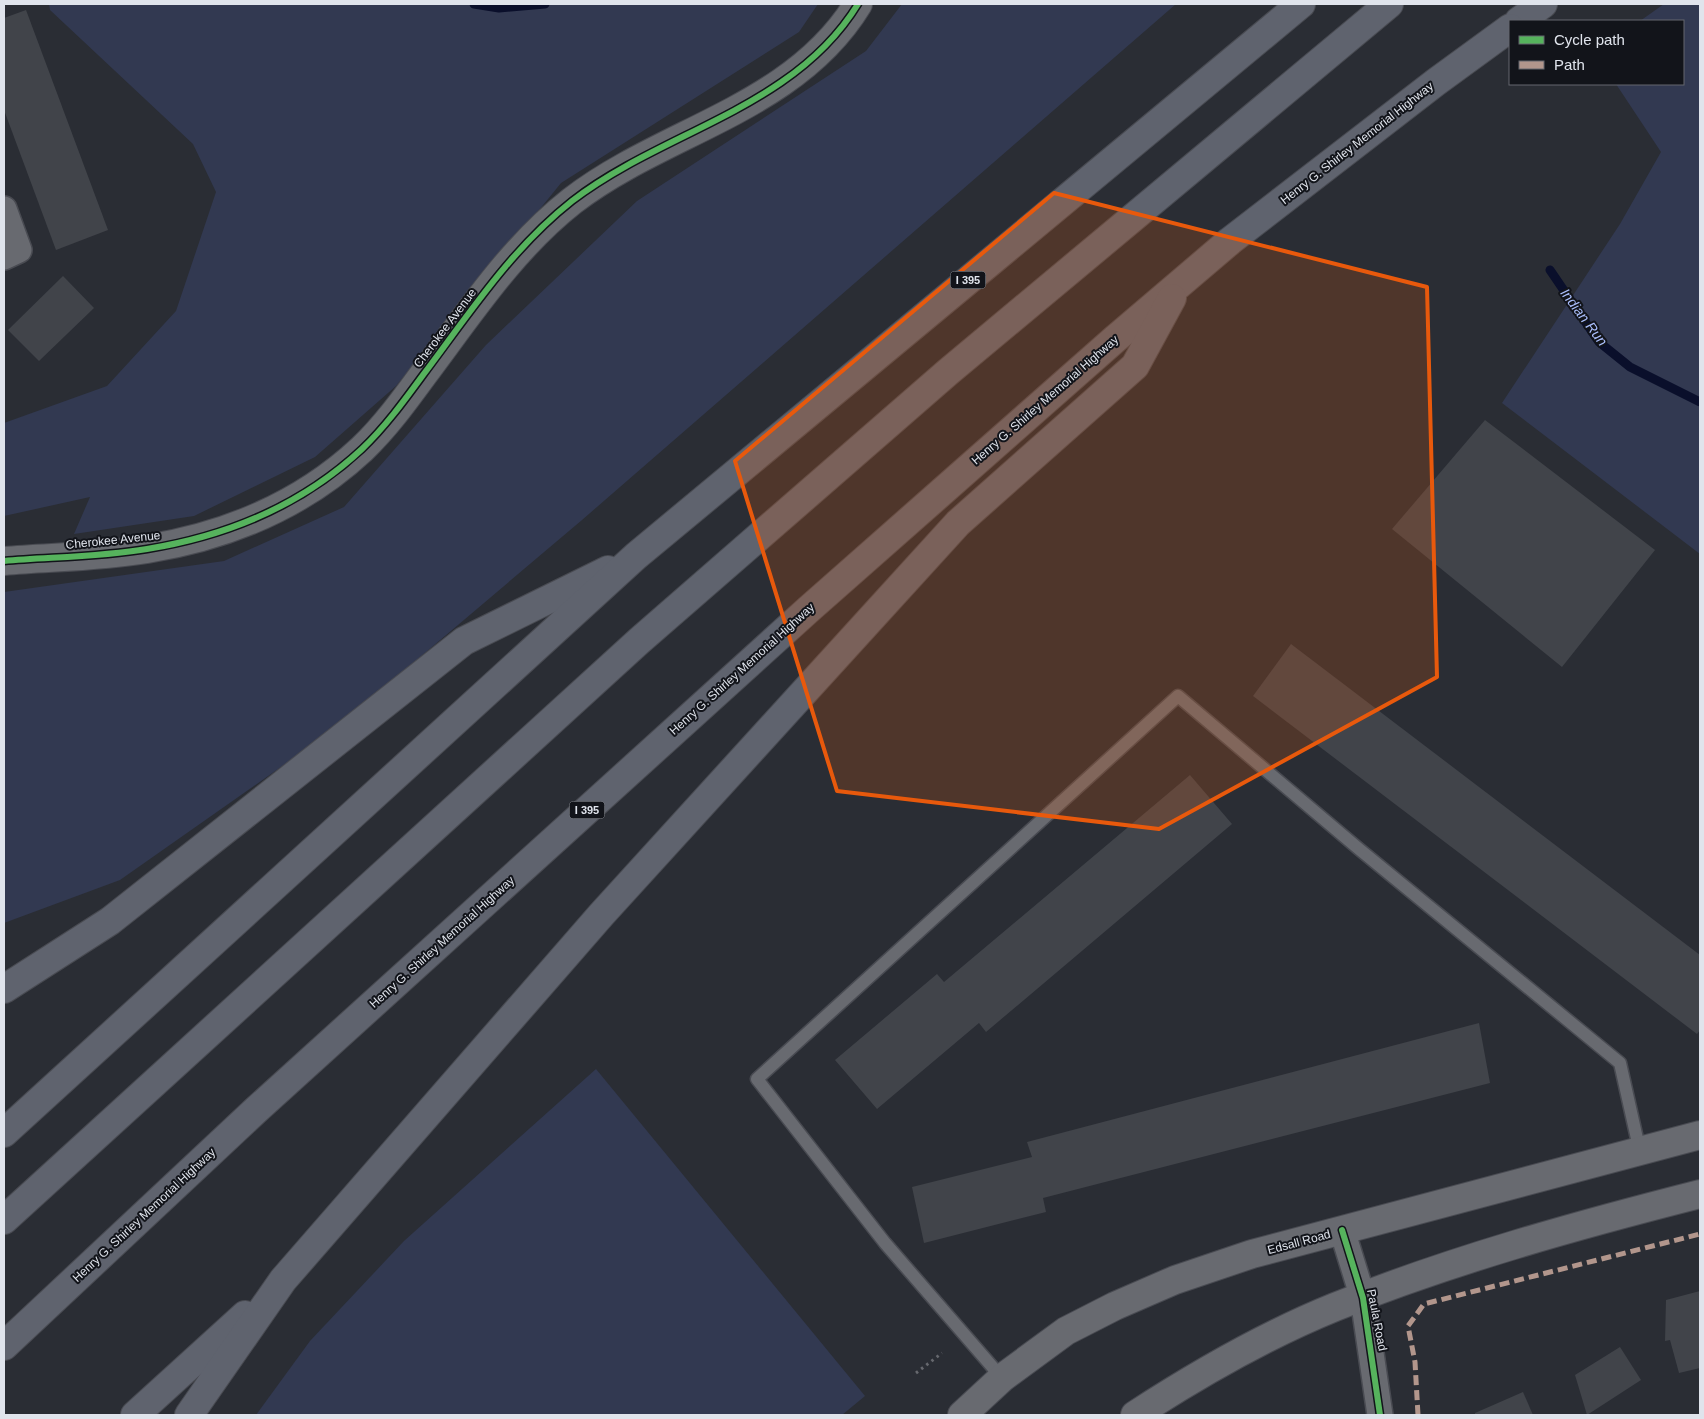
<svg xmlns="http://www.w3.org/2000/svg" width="1704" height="1419" font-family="Arial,sans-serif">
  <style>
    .green { fill: #323951 }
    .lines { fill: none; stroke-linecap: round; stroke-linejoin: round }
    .stream { stroke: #0a0f2b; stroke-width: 9 }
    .building { fill: #41444a }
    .lane-casing { stroke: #494b52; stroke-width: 15 }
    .street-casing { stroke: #494b52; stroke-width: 28 }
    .secondary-casing { stroke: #494b52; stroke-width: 30 }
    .highway-casing { stroke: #494b52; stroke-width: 30 }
    .path { stroke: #66686e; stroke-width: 3; stroke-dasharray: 2.5 4; stroke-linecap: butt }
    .lane { stroke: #686a70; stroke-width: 12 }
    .street { stroke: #686a70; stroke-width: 25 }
    .secondary { stroke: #686a70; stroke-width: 28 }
    .highway { stroke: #5f636e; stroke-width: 28 }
    .quiet { stroke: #b2968c; stroke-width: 5; stroke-dasharray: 10 5; stroke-linecap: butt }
    .cycleway-casing { stroke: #12141a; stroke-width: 9 }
    .cycleway { stroke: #56b35d; stroke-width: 6 }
    .marked { fill: #e8590c; fill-opacity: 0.2; stroke: #e8590c; stroke-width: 4; stroke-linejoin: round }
    .labels { text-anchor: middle; stroke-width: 4; stroke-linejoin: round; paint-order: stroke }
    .shield { fill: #12141a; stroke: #a2a6ad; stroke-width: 1 }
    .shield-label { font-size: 11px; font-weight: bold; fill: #e0e4ec }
    .street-label { font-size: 12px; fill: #e0e4ec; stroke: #12141a }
    .water-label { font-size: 14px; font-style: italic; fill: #aabefb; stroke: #12141a }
  </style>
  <rect width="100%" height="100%" fill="#2a2d34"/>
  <g class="green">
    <path d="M 49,4 L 818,4 L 799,32 L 561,183 L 396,386 L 315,457 L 194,516 L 74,534 L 90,497 L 4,516 L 4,423 L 107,386 L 176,311 L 216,192 L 193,144 L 50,10 Z"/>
    <path d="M 902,4 L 1176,4 L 582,520 L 335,729 L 120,880 L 4,923 L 4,592 L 224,561 L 344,507 L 486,345 L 637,201 L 866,51 Z"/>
    <path d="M 1664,4 L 1700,4 L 1700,554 L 1502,403 L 1620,224 L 1661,152 L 1616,84 L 1683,84 L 1683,21 L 1640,21 Z"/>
    <path d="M 596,1069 L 865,1396 L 842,1415 L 256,1415 L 310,1341 L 404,1241 Z"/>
  </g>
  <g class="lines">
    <g class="stream">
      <path d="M 474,4 L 499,8 L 545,4"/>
      <path d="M 1550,270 L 1599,342 L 1630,367 L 1700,402"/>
    </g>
  </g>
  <g class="building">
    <path d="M 26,10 L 108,230 L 56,250 L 4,110 L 4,18 Z"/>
    <path d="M 63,276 L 94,308 L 39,361 L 8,330 Z"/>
    <path d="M 1485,420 L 1655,550 L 1562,667 L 1392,529 Z"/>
    <path d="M 1291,644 L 1700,955 L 1700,1030 L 1697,1034 L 1253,696 Z"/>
    <path d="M 1190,775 L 1232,824 L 986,1032 L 979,1023 L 877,1109 L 835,1060 L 937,974 L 944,982 Z"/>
    <path d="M 1479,1023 L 1490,1083 L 1043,1198 L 1046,1212 L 924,1243 L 912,1187 L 1032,1157 L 1027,1142 Z"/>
    <path d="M 1700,1291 L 1700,1368 L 1679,1373 L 1670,1340 L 1665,1341 L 1666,1300 Z"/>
    <path d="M 1620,1347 L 1641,1380 L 1587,1415 L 1575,1375 Z"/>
    <path d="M 1523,1392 L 1533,1415 L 1475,1415 L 1475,1413 Z"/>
  </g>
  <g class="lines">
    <defs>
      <path id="lane" d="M 1002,1378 L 885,1243 L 757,1079 L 1178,696 L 1359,849 L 1620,1063 L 1640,1152"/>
      <g id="street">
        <path d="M 4,209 L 19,250 L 4,257"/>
        <path d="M 1342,1230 L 1363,1298 L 1380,1415"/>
      </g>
      <g id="secondary">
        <path d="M 4,561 C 51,557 100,557 147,549 C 227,536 302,505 362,449 C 385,427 404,401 423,375 C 469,314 511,249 572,201 C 664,130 794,109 858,4"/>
        <path d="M 962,1415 L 1002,1378 L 1066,1331 L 1115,1306 L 1175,1280 L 1252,1254 L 1700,1135"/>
        <path d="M 1135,1415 C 1198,1374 1266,1335 1335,1307 C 1452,1260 1578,1225 1700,1194"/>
      </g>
      <g id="highway">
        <path d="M 1519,21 L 1543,4"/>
        <path d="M 4,989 L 110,921 L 464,641 L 608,570"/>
        <path d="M 4,1133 L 636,556 L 1301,4"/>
        <path d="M 4,1220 L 639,641 L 948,372 L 1389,4"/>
        <path d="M 4,1346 L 256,1110 L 809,609 L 1115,339 L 1230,241 L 1436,82 L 1510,28"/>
        <path d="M 135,1415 L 245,1315"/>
        <path d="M 189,1415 L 283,1280 L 601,915 L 958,523 L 1135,366 L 1172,298"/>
      </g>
    </defs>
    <use href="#lane" class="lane-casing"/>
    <use href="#street" class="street-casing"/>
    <use href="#secondary" class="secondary-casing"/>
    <use href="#highway" class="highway-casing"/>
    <path class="path" d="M 916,1373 L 942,1353"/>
    <use href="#lane" class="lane"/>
    <use href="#street" class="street"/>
    <use href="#secondary" class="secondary"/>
    <use href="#highway" class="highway"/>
    <path class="quiet" d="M 1418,1415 L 1415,1362 L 1408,1326 L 1424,1304 L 1700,1234"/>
    <defs>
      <g id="cycleway">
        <path d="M 4,561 C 51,557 100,557 147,549 C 227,536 302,505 362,449 C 385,427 404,401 423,375 C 469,314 511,249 572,201 C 664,130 794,109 858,4"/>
        <path d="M 1342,1230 L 1363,1298 L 1380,1415"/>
      </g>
    </defs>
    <use href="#cycleway" class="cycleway-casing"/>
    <use href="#cycleway" class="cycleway"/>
  </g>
  <path class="marked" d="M 1054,193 L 1427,287 L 1437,677 L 1159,829 L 837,791 L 735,461 Z"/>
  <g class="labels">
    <g class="shield">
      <rect x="950.5" y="271.5" width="35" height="17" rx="4"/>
      <rect x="569.5" y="801.5" width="35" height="17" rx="4"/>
    </g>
    <g class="shield-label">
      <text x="968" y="284">I 395</text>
      <text x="587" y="814">I 395</text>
    </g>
    <g class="street-label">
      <text transform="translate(1357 143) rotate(-38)" y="4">Henry G. Shirley Memorial Highway</text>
      <text transform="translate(445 328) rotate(-53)" y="4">Cherokee Avenue</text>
      <text transform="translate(1045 400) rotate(-41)" y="4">Henry G. Shirley Memorial Highway</text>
      <text transform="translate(113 540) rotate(-6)" y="4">Cherokee Avenue</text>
      <text transform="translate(742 669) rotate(-42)" y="4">Henry G. Shirley Memorial Highway</text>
      <text transform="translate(442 942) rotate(-42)" y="4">Henry G. Shirley Memorial Highway</text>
      <text transform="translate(144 1215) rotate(-43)" y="4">Henry G. Shirley Memorial Highway</text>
      <text transform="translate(1299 1242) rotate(-15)" y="4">Edsall Road</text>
      <text transform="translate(1377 1320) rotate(79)" y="4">Paula Road</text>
    </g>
    <g class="water-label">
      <text transform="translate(1584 317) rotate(53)" y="5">Indian Run</text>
    </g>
  </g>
  <rect width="1704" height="1419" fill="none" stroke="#e0e4ec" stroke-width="10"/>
  <rect x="1509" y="20" width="175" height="65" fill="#12141a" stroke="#64676e"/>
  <rect x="1519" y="36" width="25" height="8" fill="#56b35d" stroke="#64676e"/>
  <text x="1554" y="45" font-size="15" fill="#e0e4ec">Cycle path</text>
  <rect x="1519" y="61" width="25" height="8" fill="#b2968c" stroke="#64676e"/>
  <text x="1554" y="70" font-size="15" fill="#e0e4ec">Path</text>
</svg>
